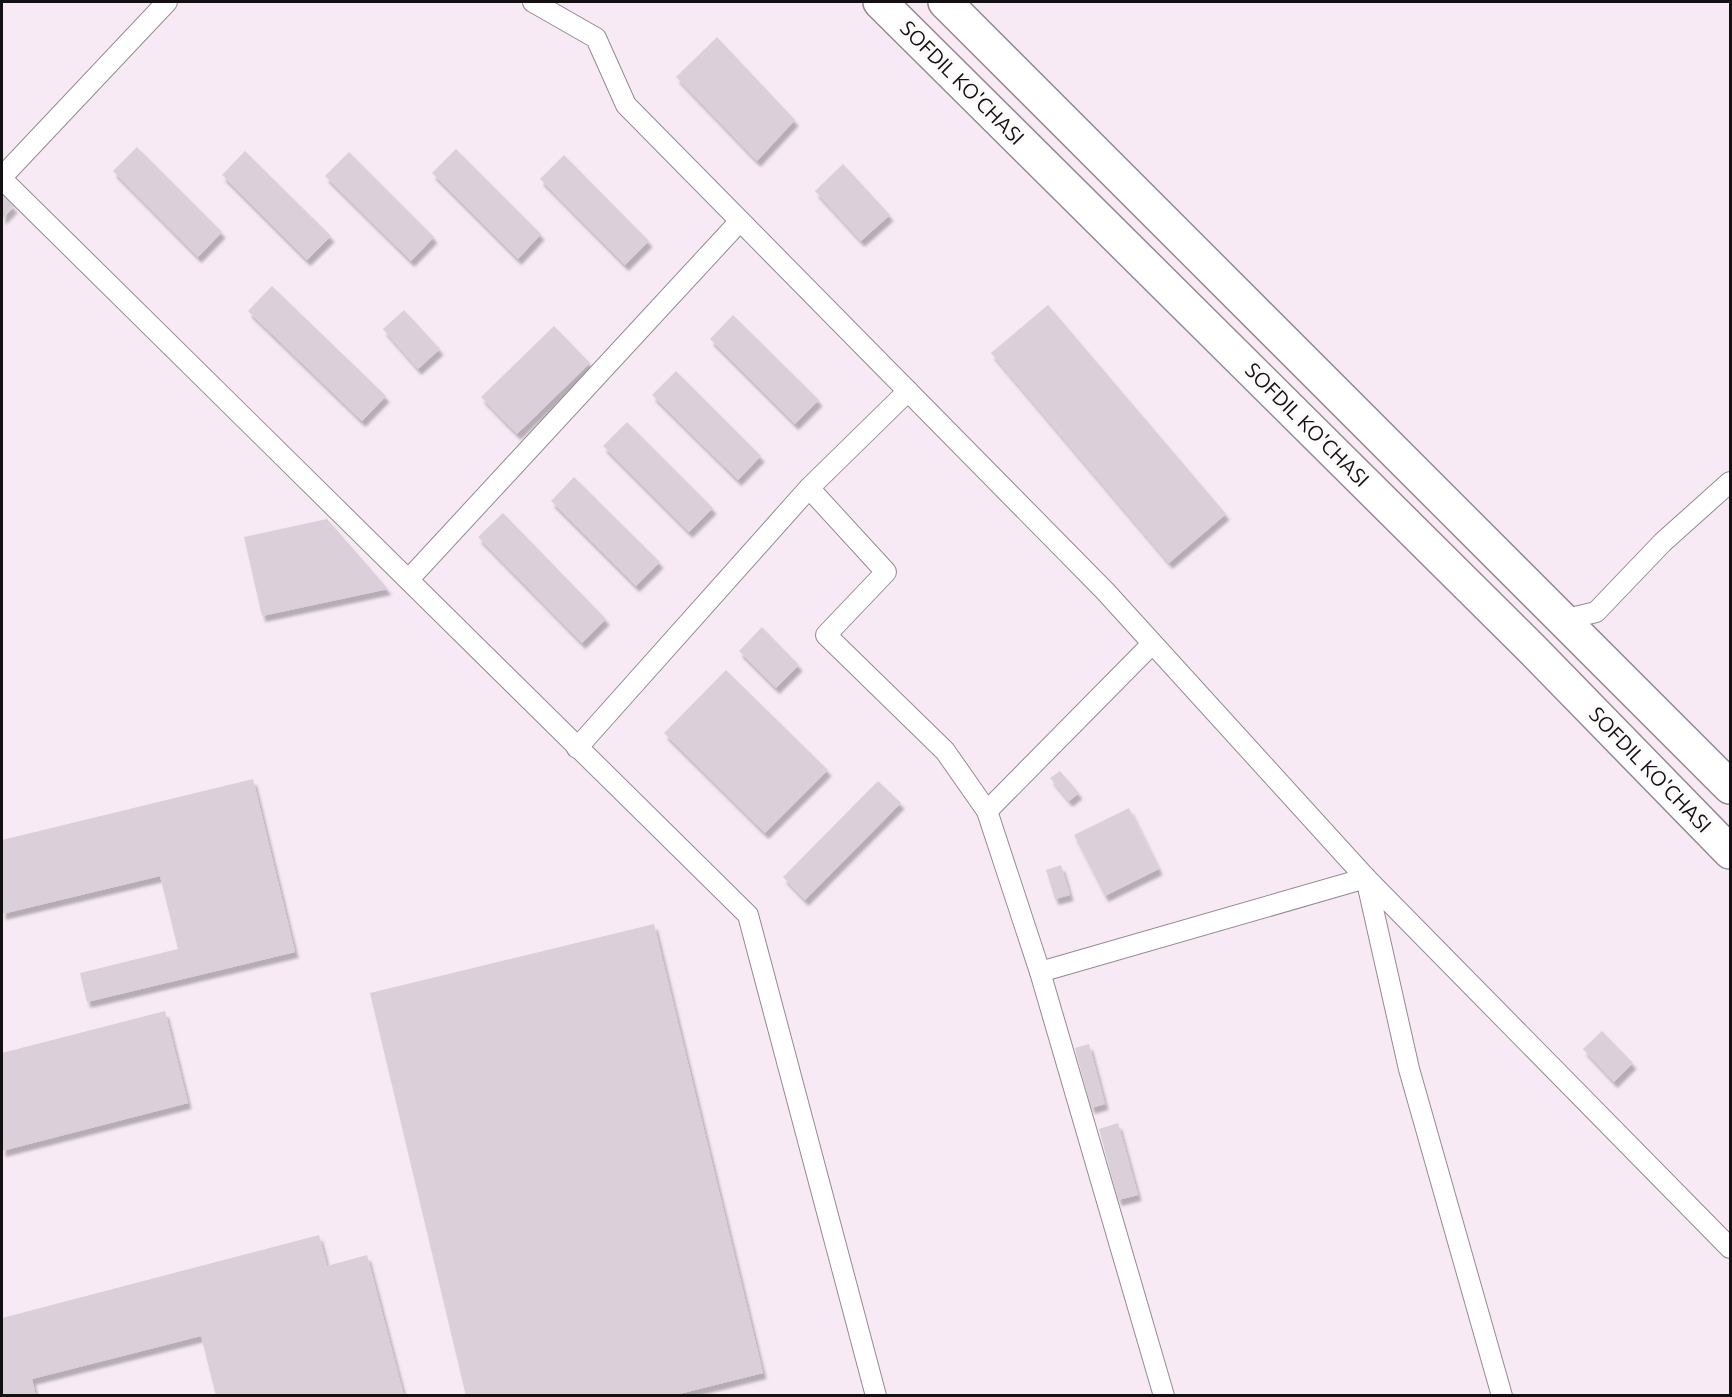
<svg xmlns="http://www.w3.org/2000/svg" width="1732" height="1397" font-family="Ubuntu,sans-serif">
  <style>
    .building { fill: #dbcfd9; filter: url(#shadow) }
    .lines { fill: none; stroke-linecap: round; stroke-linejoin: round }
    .service-casing { stroke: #958a94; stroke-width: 22 }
    .minor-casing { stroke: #958a94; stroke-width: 36 }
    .service { stroke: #fff; stroke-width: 20 }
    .minor { stroke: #fff; stroke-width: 33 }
    .labels { text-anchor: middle; stroke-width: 6; stroke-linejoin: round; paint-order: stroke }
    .street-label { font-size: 21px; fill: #130f12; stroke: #fefbfd }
  </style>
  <defs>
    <filter id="shadow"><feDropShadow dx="3.5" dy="6" stdDeviation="1.5" flood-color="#0004"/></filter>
  </defs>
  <rect width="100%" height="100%" fill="#f7eaf5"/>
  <g class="building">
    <path d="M 717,37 L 795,120 L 757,161 L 676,77 Z"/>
    <path d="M 137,147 L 222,232 L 198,257 L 113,171 Z"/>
    <path d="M 456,149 L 541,234 L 518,259 L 432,173 Z"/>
    <path d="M 245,151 L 331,236 L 307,260 L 222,175 Z"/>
    <path d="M 349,152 L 434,237 L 411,261 L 325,176 Z"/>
    <path d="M 564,155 L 649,241 L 625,265 L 540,179 Z"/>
    <path d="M 843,164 L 890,215 L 861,241 L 815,191 Z"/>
    <path d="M 2,194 L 14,207 L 2,219 Z"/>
    <path d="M 272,286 L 386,396 L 362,421 L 248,311 Z"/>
    <path d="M 1048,305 L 1226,514 L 1169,563 L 991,353 Z"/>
    <path d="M 404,310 L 440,349 L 418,369 L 383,329 Z"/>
    <path d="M 733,315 L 819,400 L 795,424 L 710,339 Z"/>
    <path d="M 554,326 L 590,363 L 517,434 L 481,397 Z"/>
    <path d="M 676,371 L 761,456 L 738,480 L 652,395 Z"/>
    <path d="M 627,422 L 713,508 L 689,532 L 603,446 Z"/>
    <path d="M 574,477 L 660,562 L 636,586 L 551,501 Z"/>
    <path d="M 503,513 L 606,619 L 582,643 L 478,537 Z"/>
    <path d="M 327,519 L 388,589 L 262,616 L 244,537 Z"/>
    <path d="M 762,627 L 799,665 L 776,688 L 739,651 Z"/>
    <path d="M 726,670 L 828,770 L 765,833 L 664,733 Z"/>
    <path d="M 1060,771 L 1079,793 L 1069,801 L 1050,778 Z"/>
    <path d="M 253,779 L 295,952 L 87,1002 L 80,973 L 178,949 L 160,876 L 2,914 L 2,840 Z"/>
    <path d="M 878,781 L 901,803 L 805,900 L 783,877 Z"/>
    <path d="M 1129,808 L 1159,869 L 1105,896 L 1074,835 Z"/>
    <path d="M 1061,865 L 1070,895 L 1055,899 L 1046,870 Z"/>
    <path d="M 654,924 L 763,1373 L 671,1396 L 466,1396 L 370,993 Z"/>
    <path d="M 165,1011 L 188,1103 L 2,1151 L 2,1053 Z"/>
    <path d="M 1602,1031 L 1633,1063 L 1614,1082 L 1583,1049 Z"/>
    <path d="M 1089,1044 L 1105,1104 L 1091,1108 L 1075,1048 Z"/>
    <path d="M 1118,1123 L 1138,1195 L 1118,1200 L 1099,1129 Z"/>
    <path d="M 319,1235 L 327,1266 L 367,1255 L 404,1396 L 216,1396 L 201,1336 L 32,1379 L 36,1396 L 2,1396 L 2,1318 Z"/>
  </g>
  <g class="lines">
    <defs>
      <g id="service">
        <path d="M 533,2 L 596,38 L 626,105 L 1105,591 L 1366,878 L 1730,1248"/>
        <path d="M 2,177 L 167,2"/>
        <path d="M 2,179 L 748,915 L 876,1396"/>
        <path d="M 809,488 L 886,572 L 826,635 L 945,751 L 987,811 L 1040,972 L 1164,1396"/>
        <path d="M 409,579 L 740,221"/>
        <path d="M 1563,620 L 1596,612 L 1663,542 L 1730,482"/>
        <path d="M 577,748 L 809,488 L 908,391"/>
        <path d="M 987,811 L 1152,644"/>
        <path d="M 1040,972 L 1366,878 L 1409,1069 L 1502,1396"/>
      </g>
      <g id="minor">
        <path d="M 880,2 L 1532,649 L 1730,852"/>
        <path d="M 945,2 L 1730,787"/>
      </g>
    </defs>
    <use href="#service" class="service-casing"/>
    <use href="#minor" class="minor-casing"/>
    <use href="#service" class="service"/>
    <use href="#minor" class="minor"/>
  </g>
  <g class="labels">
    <g class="street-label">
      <text transform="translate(962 83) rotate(45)" y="7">SOFDIL KO'CHASI</text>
      <text transform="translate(1307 425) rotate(45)" y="7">SOFDIL KO'CHASI</text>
      <text transform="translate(1650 770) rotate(46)" y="7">SOFDIL KO'CHASI</text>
    </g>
  </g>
  <rect width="1732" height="1397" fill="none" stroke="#130f12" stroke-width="6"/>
</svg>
